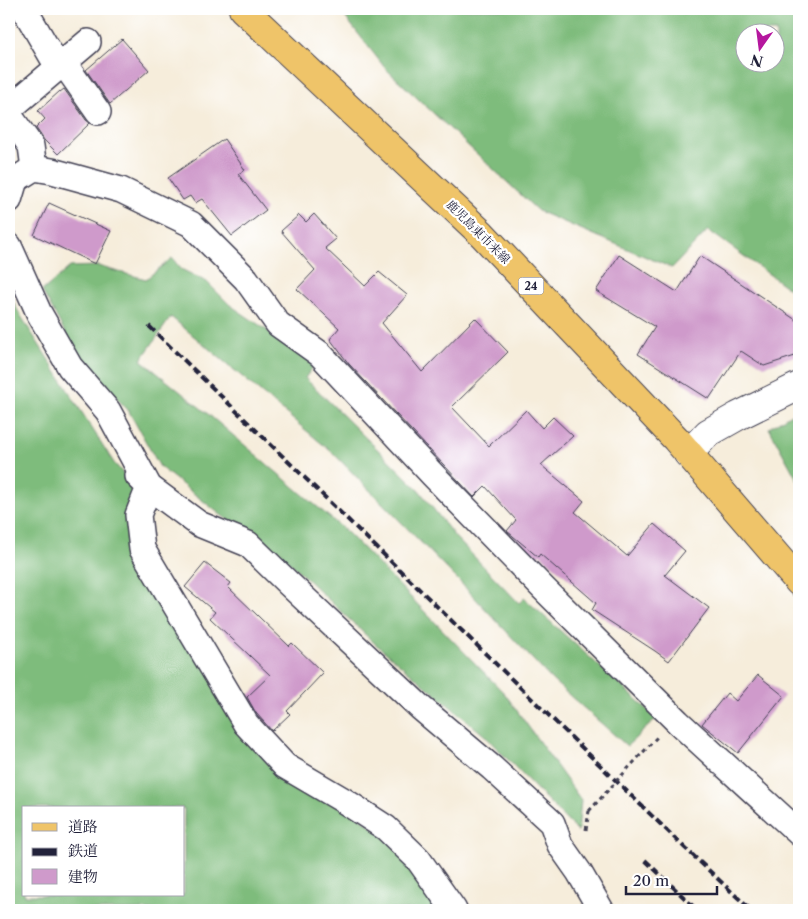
<svg xmlns="http://www.w3.org/2000/svg" width="808" height="919" font-family="'Libre Caslon Text','Noto Serif JP',serif">
  <style>
    .forest { fill: #7ebc7c; stroke: #506f5c; fill-rule: evenodd }
    .building { fill: #cf9acb }
    .lines { fill: none; stroke-linecap: round; stroke-linejoin: round }
    .minor-casing { stroke: #424053; stroke-width: 28 }
    .tertiary-casing { stroke: #424053; stroke-width: 30 }
    .primary-casing { stroke: #424053; stroke-width: 30 }
    .path { stroke: #424053; stroke-width: 3; stroke-dasharray: 4 4; stroke-linecap: butt }
    .minor { stroke: #fff; stroke-width: 25 }
    .tertiary { stroke: #fff; stroke-width: 28 }
    .primary { stroke: #efc469; stroke-width: 28 }
    .rail { stroke: #22223b; stroke-width: 4; stroke-dasharray: 8 4; stroke-linecap: butt }
    .path-bridge { stroke: #424053; stroke-width: 3; stroke-dasharray: 4 4; stroke-linecap: butt }
    .labels { text-anchor: middle; stroke-width: 4.5; stroke-linejoin: round; paint-order: stroke }
    .shield { fill: #fff; stroke: #646476; stroke-width: 1 }
    .shield-label { font-size: 11px; font-weight: bold; fill: #22223b }
    .street-label { font-size: 12px; fill: #22223b; stroke: #fff }
  </style>
  <rect width="100%" height="100%" fill="#fff"/>
  <filter id="ink" filterUnits="userSpaceOnUse"><feTurbulence type="fractalNoise" baseFrequency=".02" numOctaves="2"/><feDisplacementMap in="SourceGraphic" scale="10" xChannelSelector="R" yChannelSelector="G"/><feConvolveMatrix kernelMatrix="1 2 1 2 8 2 1 2 1" color-interpolation-filters="sRGB"/></filter>
  <filter id="wash" filterUnits="userSpaceOnUse"><feTurbulence type="fractalNoise" baseFrequency=".0096" numOctaves="4" result="noise"/><feDisplacementMap in="SourceGraphic" scale="20" xChannelSelector="R" yChannelSelector="G"/><feGaussianBlur stdDeviation="1.12" result="paint"/><feColorMatrix in="noise" values="0 0 0 0 0 0 0 0 0 0 0 0 0 0 0 0 0 1.4 0 .05"/><feComposite in="paint" operator="in"/></filter>
  <g filter="url(#wash)">
    <rect width="100%" height="100%" fill="#f6eddb"/>
    <g class="forest">
      <path d="M 339,9 L 799,9 L 799,296 L 708,230 L 672,268 L 538,211 L 385,68 ZM 746,32 L 776,32 L 776,62 L 746,62 Z"/>
      <path d="M 172,258 L 181,269 L 207,282 L 230,305 L 274,335 L 316,363 L 305,378 L 419,490 L 455,537 L 519,603 L 524,598 L 657,718 L 627,746 L 552,680 L 459,581 L 333,453 L 171,317 L 141,360 L 208,414 L 347,532 L 505,694 L 581,800 L 578,832 L 484,735 L 372,641 L 290,563 L 221,515 L 160,467 L 128,410 L 80,359 L 42,291 L 70,267 L 98,266 L 115,271 L 146,279 Z"/>
      <path d="M 9,293 L 19,313 L 114,463 L 138,490 L 127,519 L 241,726 L 386,837 L 443,910 L 9,910 ZM 24,808 L 184,808 L 184,895 L 24,895 Z"/>
      <path d="M 799,409 L 799,483 L 769,428 Z"/>
    </g>
    <g id="blocks">
      <g class="building">
        <path d="M 122,39 L 149,70 L 110,104 L 86,70 Z"/>
        <path d="M 64,89 L 86,120 L 90,123 L 58,154 L 44,140 L 36,128 L 45,119 L 38,111 L 60,91 L 60,92 Z"/>
        <path d="M 224,139 L 245,170 L 238,174 L 266,210 L 232,236 L 202,199 L 195,203 L 190,196 L 183,200 L 168,178 Z"/>
        <path d="M 49,203 L 111,231 L 95,264 L 34,235 Z"/>
        <path d="M 314,214 L 336,239 L 325,248 L 365,286 L 379,272 L 407,295 L 382,323 L 422,372 L 475,318 L 508,352 L 452,407 L 489,446 L 526,410 L 542,428 L 553,417 L 573,436 L 541,465 L 584,501 L 575,512 L 627,556 L 654,524 L 685,551 L 665,575 L 709,608 L 669,661 L 655,651 L 592,610 L 596,603 L 540,554 L 538,557 L 507,531 L 516,520 L 485,486 L 474,497 L 349,364 L 330,339 L 339,328 L 297,289 L 315,270 L 281,231 L 299,215 L 306,222 Z"/>
        <path d="M 619,255 L 677,292 L 700,256 L 799,322 L 799,350 L 795,356 L 764,366 L 741,351 L 709,399 L 638,354 L 655,327 L 596,291 Z"/>
        <path d="M 205,563 L 231,583 L 228,587 L 289,646 L 292,643 L 323,673 L 287,711 L 290,714 L 272,731 L 256,713 L 247,697 L 270,675 L 210,618 L 215,612 L 185,587 Z"/>
        <path d="M 758,675 L 784,696 L 738,753 L 702,724 L 727,693 L 736,701 Z"/>
      </g>
    </g>
  </g>
  <g filter="url(#ink)">
    <use href="#blocks" fill-opacity="0" stroke="#424053" stroke-width="1"/>
    <g class="lines">
      <defs>
        <g id="minor">
          <path d="M 26,12 L 58,67"/>
          <path d="M 63,62 L 98,112"/>
          <path d="M 9,109 L 88,42"/>
          <path d="M 9,115 L 31,146 L 34,168"/>
          <path d="M 9,200 L 15,180 L 34,168 L 52,171 L 121,190 L 191,224 L 246,279 L 278,324 L 320,354 L 433,475 L 543,588 L 678,722 L 799,833"/>
          <path d="M 9,246 L 39,313 L 70,367 L 108,411 L 149,487 L 199,524 L 248,544 L 288,583 L 421,708 L 492,768 L 552,823 L 560,845 L 579,872 L 601,910"/>
          <path d="M 138,476 L 149,487 L 138,515 L 142,549 L 246,724 L 285,766 L 343,800 L 386,828 L 418,859 L 454,910"/>
        </g>
        <path id="tertiary" d="M 688,454 L 708,433 L 738,416 L 799,386"/>
        <path id="primary" d="M 243,9 L 482,234 L 676,439 L 799,582"/>
      </defs>
      <use href="#minor" class="minor-casing"/>
      <use href="#tertiary" class="tertiary-casing"/>
      <use href="#primary" class="primary-casing"/>
      <path class="path" d="M 586,830 L 589,811"/>
      <use href="#minor" class="minor"/>
      <use href="#tertiary" class="tertiary"/>
      <use href="#primary" class="primary"/>
      <g class="rail">
        <path d="M 149,326 L 684,847 L 751,910"/>
        <path d="M 645,860 L 697,910"/>
      </g>
      <path class="path-bridge" d="M 589,811 L 658,736"/>
    </g>
  </g>
  <g class="labels">
    <rect class="shield" x="518.5" y="277.5" width="25" height="17" rx="4"/>
    <g class="shield-label">
      <text x="531" y="290">24</text>
    </g>
    <g class="street-label">
      <text transform="translate(478 232) rotate(45)" y="4">鹿児島東市来線</text>
    </g>
  </g>
  <rect width="808" height="919" fill="none" stroke="#fff" stroke-width="30"/>
  <rect x="22" y="806" width="162" height="90" fill="#ffffff" stroke="#a7a7b1"/>
  <rect x="32" y="823" width="25" height="8" fill="#efc469" stroke="#a7a7b1"/>
  <text x="68" y="832" font-size="15" fill="#22223b">道路</text>
  <rect x="32" y="848" width="25" height="8" fill="#22223b" stroke="#a7a7b1"/>
  <text x="68" y="856" font-size="15" fill="#22223b">鉄道</text>
  <rect x="32" y="869" width="25" height="15" fill="#cf9acb" stroke="#a7a7b1"/>
  <text x="68" y="882" font-size="15" fill="#22223b">建物</text>
  <g transform="translate(760 48) rotate(194)"><circle r="24" fill="#ffffff" stroke="#a7a7b1"/>
  <path d="M0-4L9 19L0 12L-9 19Z" fill="#b5179e"/>
  <text y="-8" font-size="14" font-weight="bold" text-anchor="middle" fill="#22223b">N</text>
  </g>
  <path d="M626 886v8h91v-8" fill="none" stroke="#22223b" stroke-width="2.5"/>
  <text x="633" y="886" font-size="15" fill="#22223b" stroke="#ffffff" stroke-width="4" paint-order="stroke">20 m</text>
</svg>
